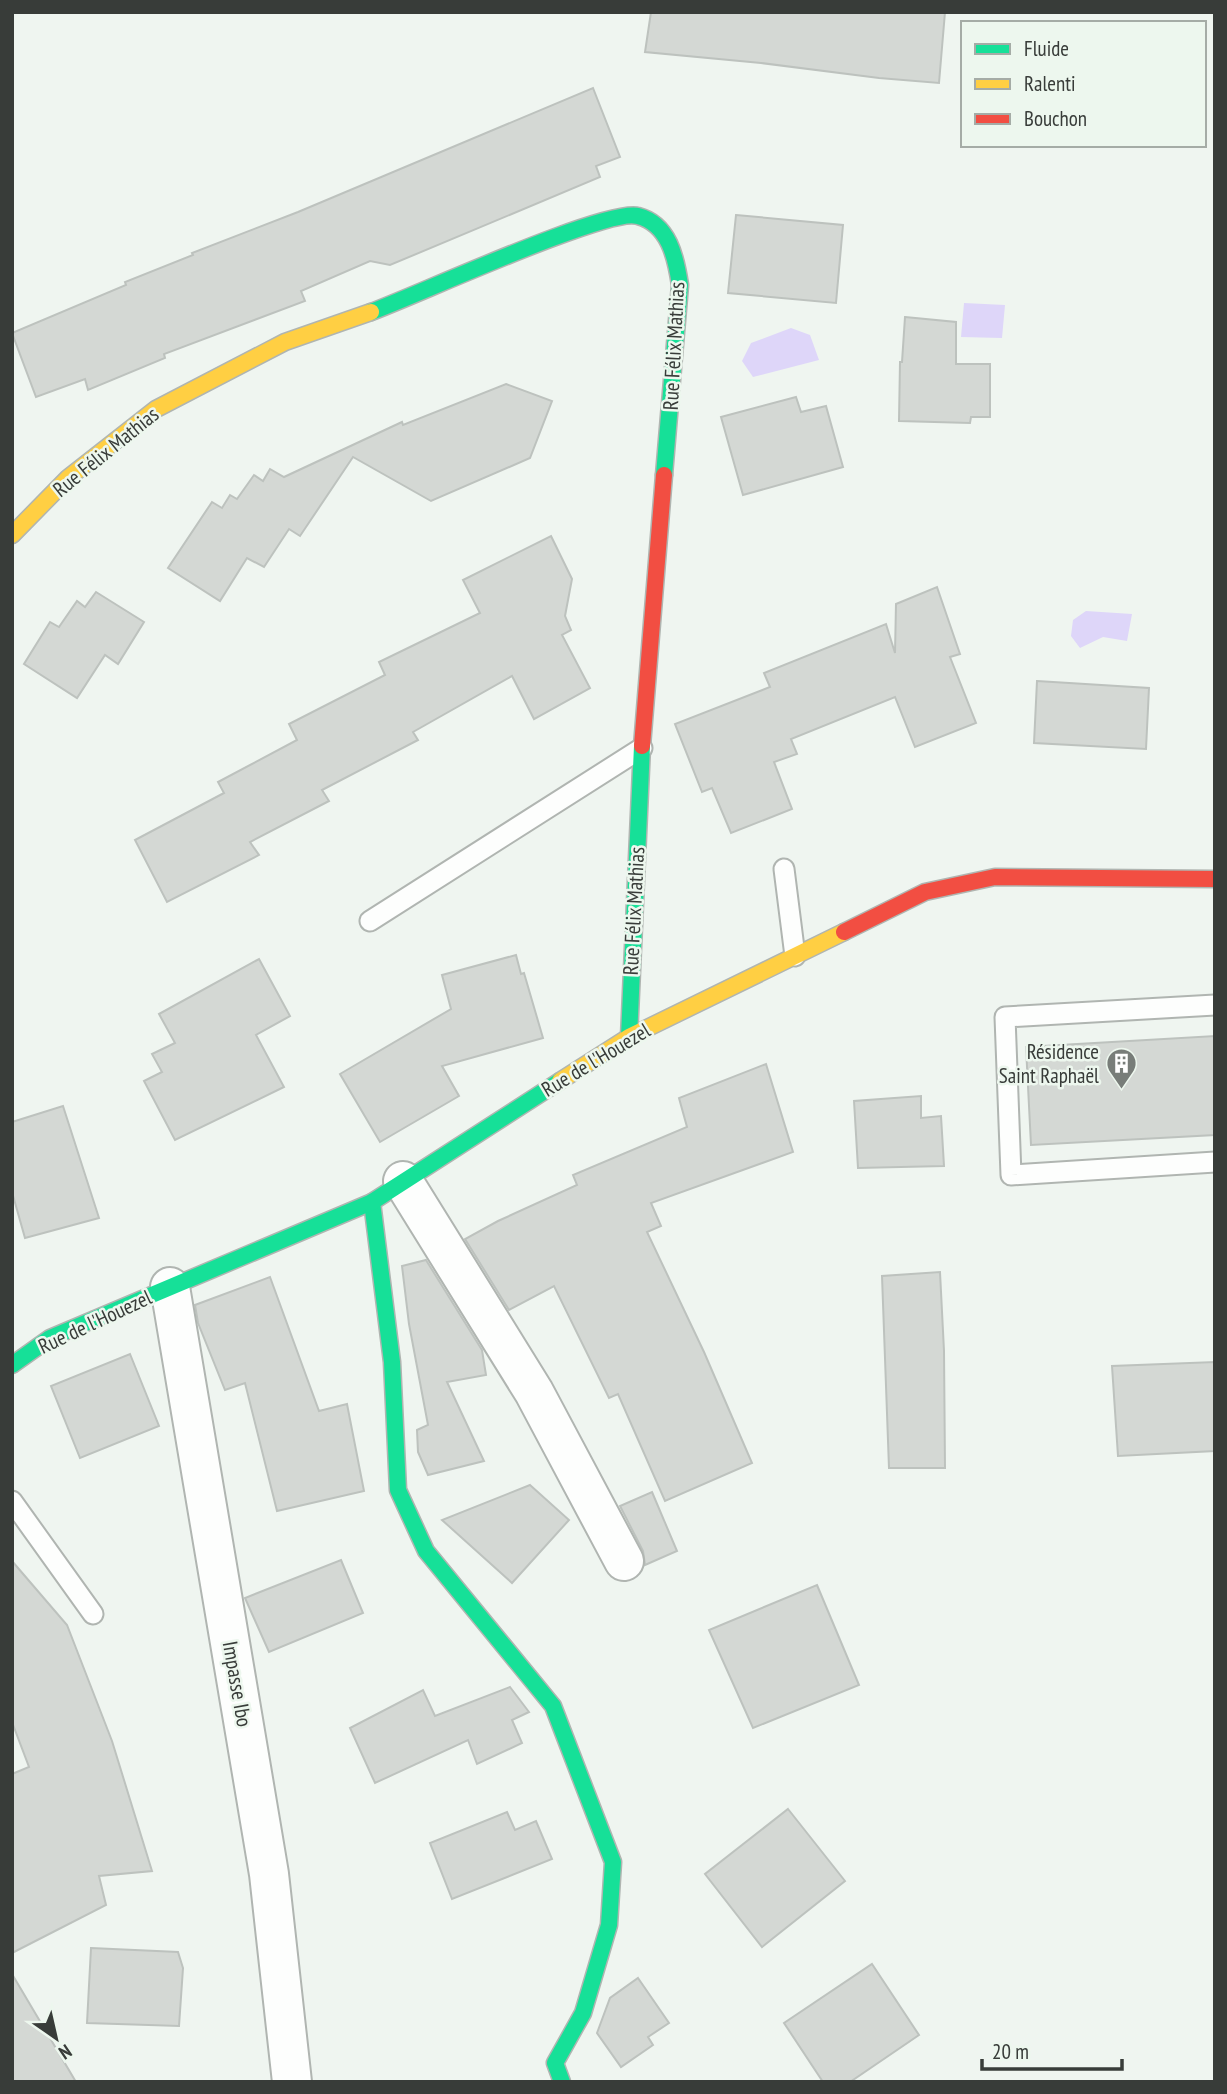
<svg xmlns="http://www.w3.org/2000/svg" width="1227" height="2094" font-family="'PT Sans Narrow',sans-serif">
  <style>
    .water { fill: #ded6f9 }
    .building { fill: #d4d8d4; stroke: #bdc2be; stroke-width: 2 }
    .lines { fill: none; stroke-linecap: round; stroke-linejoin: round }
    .lane-casing { stroke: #b0b5b1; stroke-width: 23 }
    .street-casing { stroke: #b0b5b1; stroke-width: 42 }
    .fast-casing { stroke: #b0b5b1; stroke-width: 19 }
    .slow-casing { stroke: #b0b5b1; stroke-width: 19 }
    .jam-casing { stroke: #b0b5b1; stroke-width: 19 }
    .lane { stroke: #fdfefd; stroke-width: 19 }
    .street { stroke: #fdfefd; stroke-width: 38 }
    .fast { stroke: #16e098; stroke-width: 16 }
    .slow { stroke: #ffcf43; stroke-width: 16 }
    .jam { stroke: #f24e42; stroke-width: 16 }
    .labels { text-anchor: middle; stroke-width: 5; stroke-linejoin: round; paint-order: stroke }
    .street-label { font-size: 21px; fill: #383c39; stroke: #edf7ee }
    .poi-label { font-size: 21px; fill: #383c39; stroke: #edf7ee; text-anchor: end }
  </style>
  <rect width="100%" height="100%" fill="#eff5f0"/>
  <g class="water">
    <path d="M 964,303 L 1005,305 L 1002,338 L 961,337 Z"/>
    <path d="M 791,328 L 810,335 L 819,360 L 753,377 L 742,361 L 751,343 Z"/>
    <path d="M 1086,611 L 1132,614 L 1127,641 L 1103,637 L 1080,648 L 1071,636 L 1073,620 Z"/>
  </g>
  <g class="building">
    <path d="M 651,12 L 945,12 L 939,83 L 879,78 L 761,63 L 645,52 Z"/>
    <path d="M 593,88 L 620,157 L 596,166 L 600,177 L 390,265 L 370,261 L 301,291 L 305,301 L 164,354 L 165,358 L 88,390 L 85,379 L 36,397 L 12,333 L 126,285 L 125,282 L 193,255 L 192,253 L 298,212 Z"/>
    <path d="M 736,215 L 843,225 L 836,303 L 728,293 Z"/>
    <path d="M 905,317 L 956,322 L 956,364 L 990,364 L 990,417 L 971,417 L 970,423 L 899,421 L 900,362 L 902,362 Z"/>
    <path d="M 506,384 L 552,401 L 530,458 L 431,501 L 353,457 L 300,536 L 289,529 L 264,567 L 247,558 L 220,601 L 168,568 L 212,502 L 222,508 L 230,495 L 237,499 L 254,475 L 263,481 L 270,469 L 284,477 L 402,422 L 403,425 Z"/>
    <path d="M 796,397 L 801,412 L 826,406 L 843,467 L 743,495 L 721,417 Z"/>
    <path d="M 551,536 L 572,579 L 565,616 L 571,630 L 562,635 L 590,688 L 534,719 L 512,676 L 413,732 L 418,740 L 322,790 L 329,801 L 250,842 L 259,855 L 167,902 L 135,840 L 224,793 L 218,782 L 297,740 L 289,724 L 385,675 L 379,662 L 480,613 L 463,580 Z"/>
    <path d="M 937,587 L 960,654 L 950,657 L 976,723 L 915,747 L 895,697 L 791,739 L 797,754 L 774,762 L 792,809 L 731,833 L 712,788 L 702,792 L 675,724 L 770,687 L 764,673 L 886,624 L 895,653 L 896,604 Z"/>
    <path d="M 96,592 L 144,622 L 118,664 L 105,655 L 77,698 L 24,664 L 50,622 L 59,627 L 77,601 L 85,607 Z"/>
    <path d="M 1037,681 L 1149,688 L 1146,749 L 1034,743 Z"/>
    <path d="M 516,955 L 521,974 L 524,973 L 543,1038 L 442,1066 L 459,1096 L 380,1142 L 340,1074 L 451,1009 L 442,975 Z"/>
    <path d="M 259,959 L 290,1016 L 256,1035 L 284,1087 L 175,1140 L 144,1081 L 162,1072 L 152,1054 L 175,1043 L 159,1014 Z"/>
    <path d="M 1215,1036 L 1215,1135 L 1031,1145 L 1026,1047 Z"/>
    <path d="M 766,1064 L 793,1152 L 651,1203 L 661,1226 L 647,1232 L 704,1352 L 752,1463 L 665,1501 L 618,1394 L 609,1398 L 554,1286 L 509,1310 L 465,1239 L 498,1221 L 577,1185 L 573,1175 L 687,1127 L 679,1098 Z"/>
    <path d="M 921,1096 L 921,1118 L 941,1116 L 944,1166 L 858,1168 L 854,1101 Z"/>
    <path d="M 63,1106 L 99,1218 L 25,1238 L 12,1192 L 12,1122 Z"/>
    <path d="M 426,1260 L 482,1350 L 486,1375 L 447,1382 L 484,1461 L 428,1475 L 418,1452 L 417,1430 L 428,1425 L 409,1324 L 402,1266 Z"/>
    <path d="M 940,1272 L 944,1351 L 945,1468 L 889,1468 L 882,1276 Z"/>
    <path d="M 270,1277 L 319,1411 L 347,1404 L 364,1491 L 277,1511 L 245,1383 L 225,1390 L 198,1323 L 195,1305 Z"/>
    <path d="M 130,1354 L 159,1426 L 80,1458 L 51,1386 Z"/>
    <path d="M 1215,1362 L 1215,1451 L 1118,1456 L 1112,1366 Z"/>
    <path d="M 530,1485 L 569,1520 L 512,1583 L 442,1520 Z"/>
    <path d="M 652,1492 L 677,1551 L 645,1565 L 643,1551 L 620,1506 Z"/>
    <path d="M 341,1560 L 363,1613 L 269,1652 L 245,1598 Z"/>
    <path d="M 12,1561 L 67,1625 L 112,1741 L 152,1871 L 99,1876 L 106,1905 L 12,1953 L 12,1774 L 29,1767 L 12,1722 Z"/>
    <path d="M 817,1585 L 859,1685 L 753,1728 L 709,1630 Z"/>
    <path d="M 510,1687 L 529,1712 L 512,1720 L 522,1743 L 477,1764 L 468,1740 L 375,1783 L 350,1728 L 423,1690 L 435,1716 Z"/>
    <path d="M 788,1809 L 845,1881 L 762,1947 L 705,1874 Z"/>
    <path d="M 507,1812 L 515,1830 L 536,1821 L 552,1859 L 452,1899 L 430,1843 Z"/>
    <path d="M 91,1948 L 178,1952 L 183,1968 L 179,2026 L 87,2023 Z"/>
    <path d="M 872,1964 L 919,2035 L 850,2082 L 823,2082 L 784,2023 Z"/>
    <path d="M 12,1974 L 76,2082 L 12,2082 Z"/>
    <path d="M 638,1978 L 669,2023 L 648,2037 L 653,2045 L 621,2067 L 597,2033 L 610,1998 Z"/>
  </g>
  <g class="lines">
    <defs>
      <g id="lane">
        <path d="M 784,869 L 795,956"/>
        <path d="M 370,921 L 642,748"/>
        <path d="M 1215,1005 L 1005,1017 L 1011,1175 L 1215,1162"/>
        <path d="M 12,1501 L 93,1614"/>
      </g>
      <g id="street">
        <path d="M 403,1181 L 534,1392 L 624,1561"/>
        <path d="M 170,1287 L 269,1874 L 292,2082"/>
      </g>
      <g id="fast">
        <path d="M 371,312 C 415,296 608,207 638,216 C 669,224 676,258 680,285 L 664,475"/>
        <path d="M 629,1037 L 642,746"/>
        <path d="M 372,1202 L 392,1362 L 398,1490 L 426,1551 L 553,1706 L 613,1862 L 609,1925 L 583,2013 L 555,2063 L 562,2082"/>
        <path d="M 12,1365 L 50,1338 L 372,1202 L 560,1081"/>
      </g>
      <g id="slow">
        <path d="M 12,535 L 68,478 L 156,409 L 285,342 L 371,312"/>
        <path d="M 560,1081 L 629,1037 L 844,932"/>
      </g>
      <g id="jam">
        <path d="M 642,746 L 664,475"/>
        <path d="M 844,932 L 925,892 L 995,877 L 1215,879"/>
      </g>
    </defs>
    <use href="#lane" class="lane-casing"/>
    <use href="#street" class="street-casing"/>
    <use href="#fast" class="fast-casing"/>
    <use href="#slow" class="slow-casing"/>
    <use href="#jam" class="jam-casing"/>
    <use href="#lane" class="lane"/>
    <use href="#street" class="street"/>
    <use href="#fast" class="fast"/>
    <use href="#slow" class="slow"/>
    <use href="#jam" class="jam"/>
  </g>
  <defs>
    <symbol id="building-pin" viewBox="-11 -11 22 30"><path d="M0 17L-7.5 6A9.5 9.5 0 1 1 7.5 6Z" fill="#787d79" stroke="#edf7ee"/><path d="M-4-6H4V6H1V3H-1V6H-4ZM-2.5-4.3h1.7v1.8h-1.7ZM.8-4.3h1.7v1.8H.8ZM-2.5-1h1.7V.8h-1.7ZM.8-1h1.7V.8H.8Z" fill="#fff"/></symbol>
  </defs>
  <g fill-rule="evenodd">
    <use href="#building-pin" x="1104" y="1046" width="35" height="47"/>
  </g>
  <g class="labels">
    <g class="street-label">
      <text transform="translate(674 346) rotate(-87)" y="7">Rue Félix Mathias</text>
      <text transform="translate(106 452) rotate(-39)" y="7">Rue Félix Mathias</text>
      <text transform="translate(634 911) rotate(-87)" y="7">Rue Félix Mathias</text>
      <text transform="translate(596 1060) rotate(-31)" y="7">Rue de l'Houezel</text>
      <text transform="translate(95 1322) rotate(-25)" y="7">Rue de l'Houezel</text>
      <text transform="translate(237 1684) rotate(80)" y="7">Impasse Ibo</text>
    </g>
    <g class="poi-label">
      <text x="1099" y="1059">Résidence<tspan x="1099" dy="24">Saint Raphaël</tspan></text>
    </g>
  </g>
  <rect width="1227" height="2094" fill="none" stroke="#383c39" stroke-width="28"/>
  <rect x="961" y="21" width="245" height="126" fill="#edf7ee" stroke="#a5aca6" stroke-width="2"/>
  <rect x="975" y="44" width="35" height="10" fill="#16e098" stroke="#a5aca6" stroke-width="2"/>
  <text x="1024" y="56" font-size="21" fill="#383c39">Fluide</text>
  <rect x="975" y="79" width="35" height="10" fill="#ffcf43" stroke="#a5aca6" stroke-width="2"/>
  <text x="1024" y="91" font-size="21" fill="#383c39">Ralenti</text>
  <rect x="975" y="114" width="35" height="10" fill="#f24e42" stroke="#a5aca6" stroke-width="2"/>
  <text x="1024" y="126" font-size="21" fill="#383c39">Bouchon</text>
  <g transform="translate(56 2038) rotate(146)" stroke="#edf7ee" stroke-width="5" paint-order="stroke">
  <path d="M0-5L12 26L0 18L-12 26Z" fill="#383c39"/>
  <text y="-10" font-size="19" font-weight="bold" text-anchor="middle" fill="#383c39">N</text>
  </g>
  <path d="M982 2059v10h140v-10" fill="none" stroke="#383c39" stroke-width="3.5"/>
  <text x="992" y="2059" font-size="21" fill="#383c39" stroke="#edf7ee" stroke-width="5" paint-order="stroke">20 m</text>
</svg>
